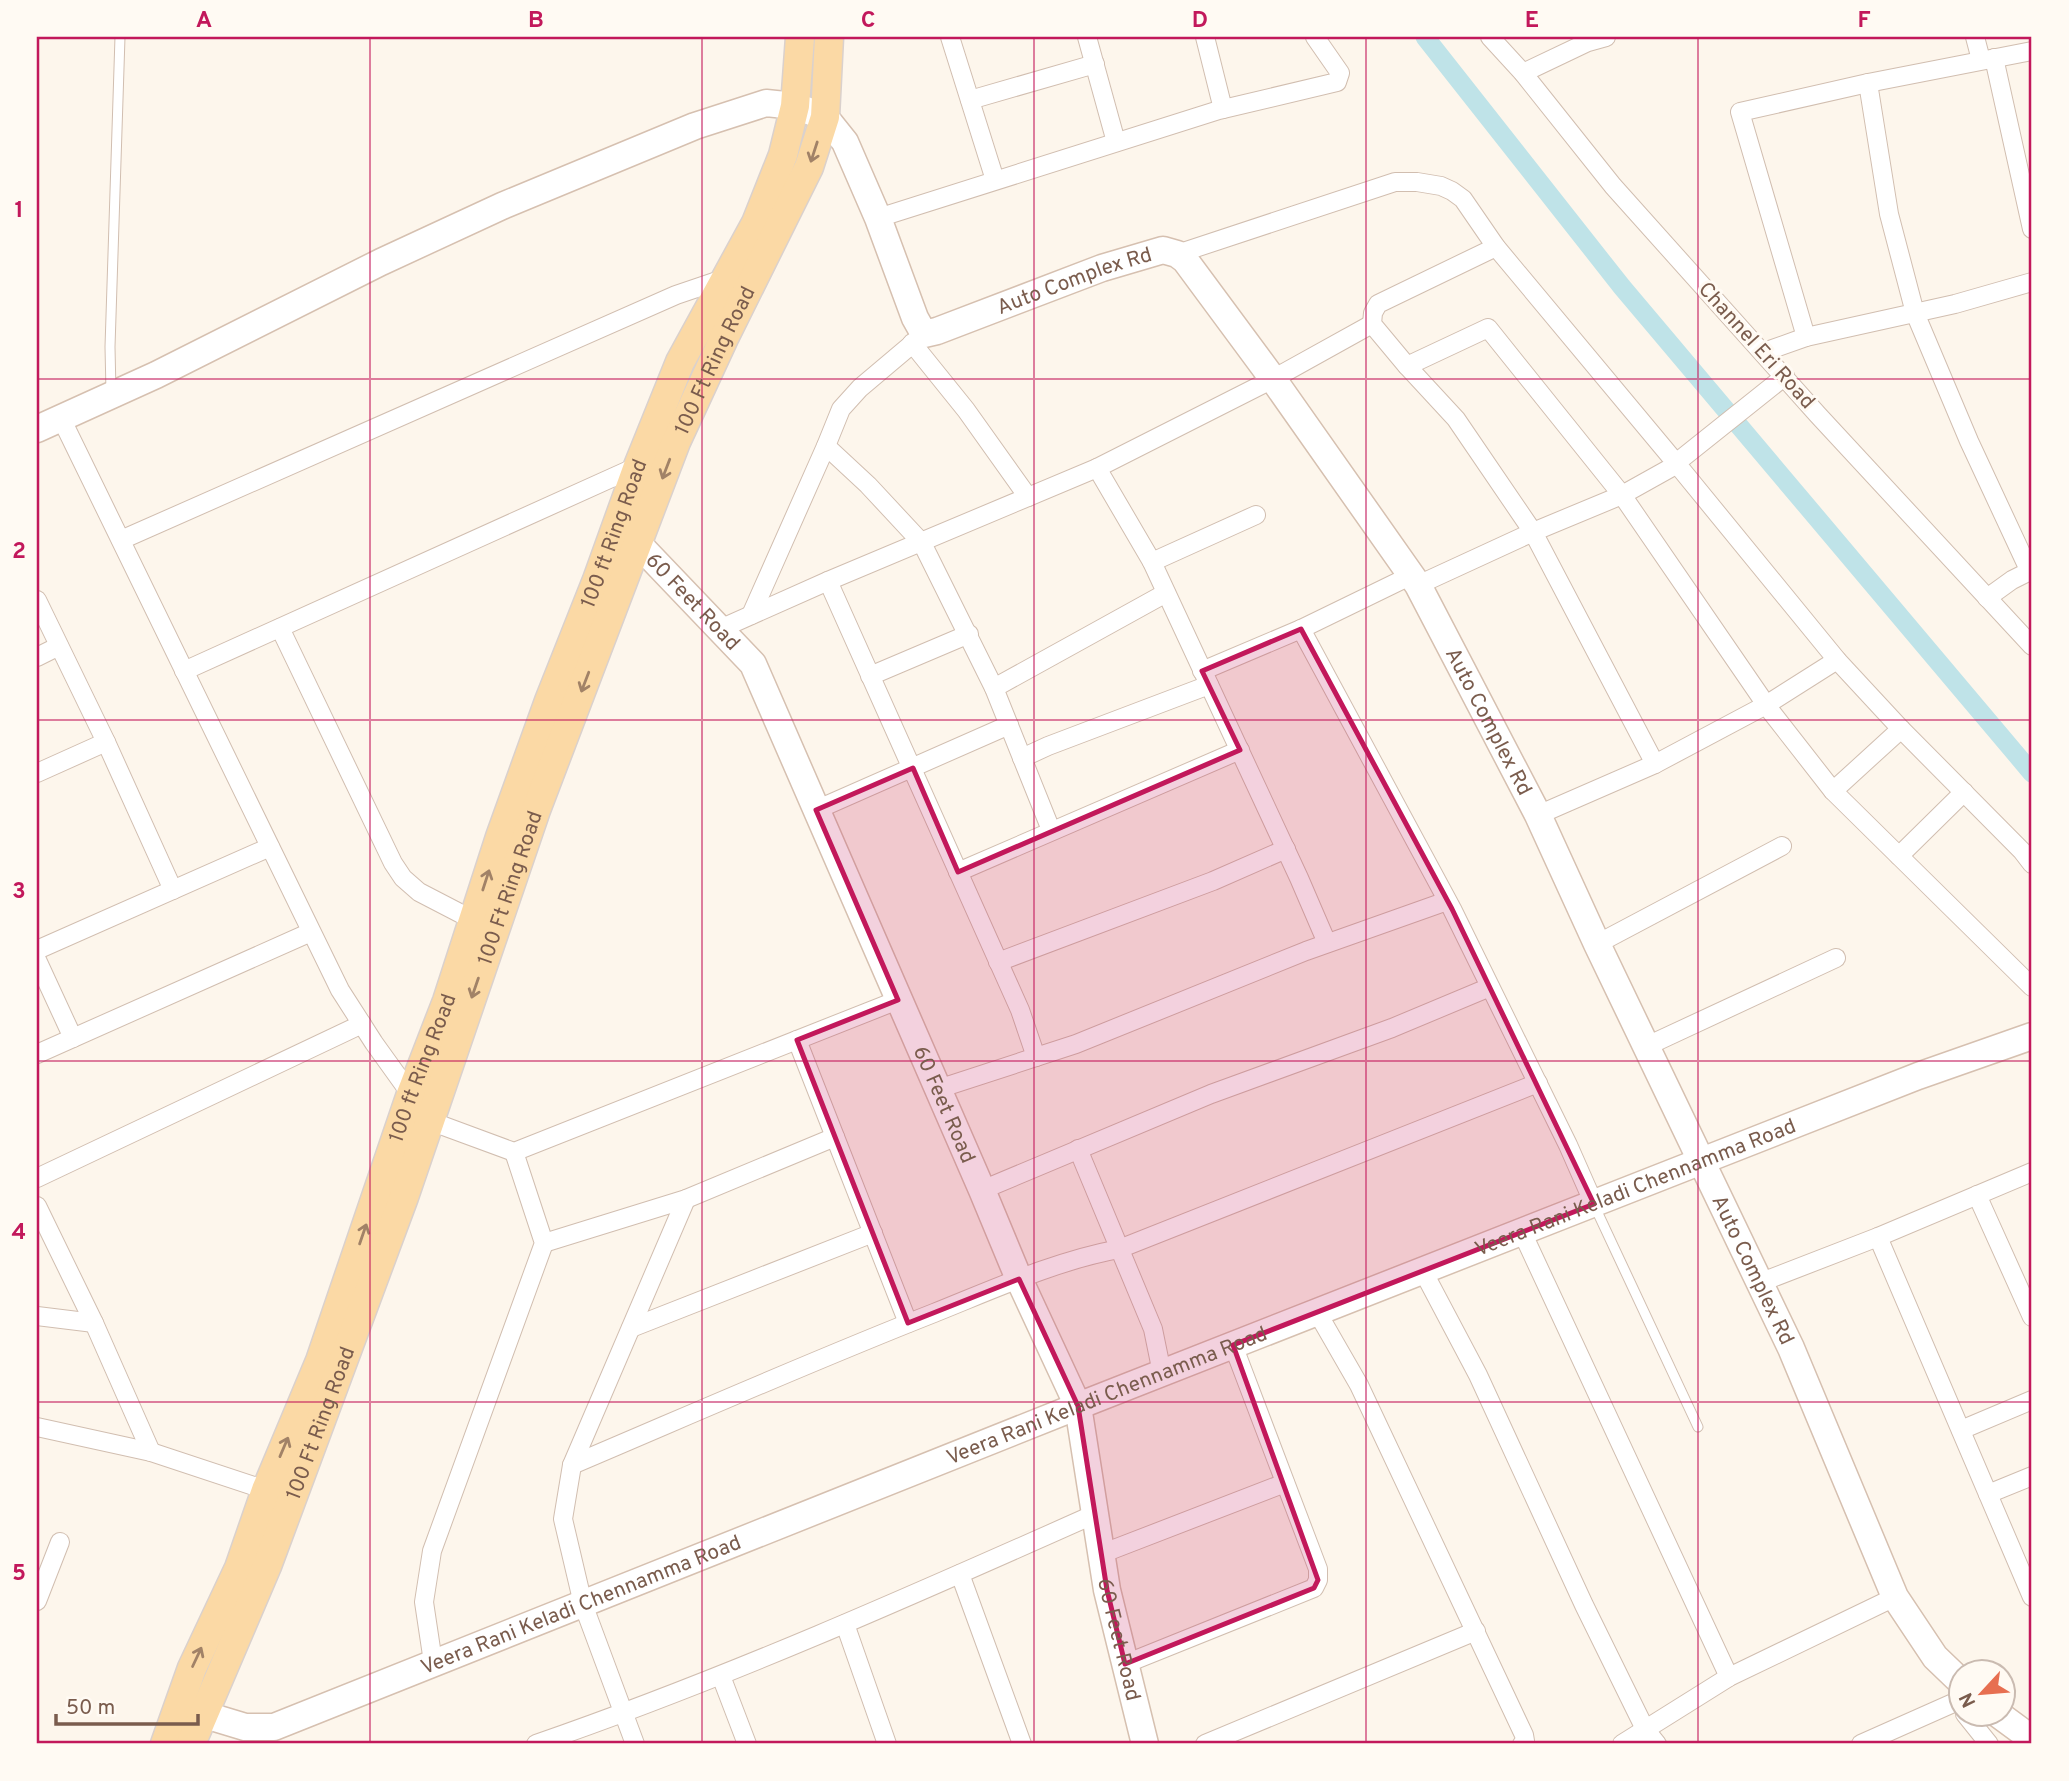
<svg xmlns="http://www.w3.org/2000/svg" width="2069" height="1781" font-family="Overpass,sans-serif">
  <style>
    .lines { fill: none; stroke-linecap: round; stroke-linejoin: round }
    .canal { stroke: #bfe3e8; stroke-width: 19 }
    .lane-casing { stroke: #d1beb0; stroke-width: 11 }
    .street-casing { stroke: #d1beb0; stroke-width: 20 }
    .secondary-casing { stroke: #d6c0b0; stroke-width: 29 }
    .primary-casing { stroke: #dad1cd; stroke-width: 31 }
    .lane { stroke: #fff; stroke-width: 9 }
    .street { stroke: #fff; stroke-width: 18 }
    .secondary { stroke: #fff; stroke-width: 26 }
    .primary { stroke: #fbd9a5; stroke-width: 28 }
    .oneway { stroke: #a18267 }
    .marked { fill: #c2185b; fill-opacity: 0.2; stroke: #c2185b; stroke-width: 5; stroke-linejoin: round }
    .grid { fill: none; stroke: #c2185b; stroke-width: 2; stroke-opacity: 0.55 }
    .labels { text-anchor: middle; stroke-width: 6; stroke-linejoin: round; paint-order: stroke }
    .street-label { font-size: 21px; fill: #7a5c4d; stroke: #fffaf3 }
    .neatline { fill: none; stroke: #c2185b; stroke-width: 2.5 }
    .grid-label { font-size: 23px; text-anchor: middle; font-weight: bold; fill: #c2185b }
  </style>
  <rect width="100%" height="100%" fill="#fdf6ec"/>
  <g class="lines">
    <path class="canal" d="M 1425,37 L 1622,287 L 2032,773"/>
    <defs>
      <g id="lane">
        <path d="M 111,392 L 110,347 L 120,37"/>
        <path d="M 1595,1207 L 1698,1427"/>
      </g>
      <g id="street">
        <path d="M 950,37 L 995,180"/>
        <path d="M 1087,37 L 1116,142"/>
        <path d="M 1205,37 L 1223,109"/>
        <path d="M 1490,37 L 1523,73 L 1613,186 L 1818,415 L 2032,646"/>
        <path d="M 1975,37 L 1981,60"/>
        <path d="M 1994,58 L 2032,229"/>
        <path d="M 1523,73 L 1588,42 L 1606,37"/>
        <path d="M 1868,83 L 1889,214 L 1915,313 L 1969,441 L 2030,572"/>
        <path d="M 970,100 L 1095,64"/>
        <path d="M 878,218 L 1219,110 L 1337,82 L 1340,73 L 1315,37"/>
        <path d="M 1496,247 L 1378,304 L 1373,313 L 1372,324 L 1407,366 L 1456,419 L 1533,532 L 1655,764"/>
        <path d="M 1177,254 L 1395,182 L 1417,182 L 1441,186 L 1452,191 L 1463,199 L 1496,247 L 1676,463 L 1674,466 L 1622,495 L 1533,532 L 1418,585"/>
        <path d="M 1806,337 L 1740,112 L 1868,83 L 2032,51"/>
        <path d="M 912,343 L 966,410 L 1028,497"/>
        <path d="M 1764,352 L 1806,337 L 1955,304 L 2032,282"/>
        <path d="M 1407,366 L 1488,328 L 1622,495 L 1769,709 L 1833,791 L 2032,987"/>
        <path d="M 1785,376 L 1676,463 L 1837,660 L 1901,729 L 2022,851 L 2032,864"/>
        <path d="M 61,418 L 340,990 L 374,1043 L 430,1121 L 514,1152 L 898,1000"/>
        <path d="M 826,446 L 868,485 L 922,543 L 994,688 L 1051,830"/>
        <path d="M 1097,468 L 1152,562 L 1299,878 L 1327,943"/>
        <path d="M 121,540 L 676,295 L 726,278"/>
        <path d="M 1152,562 L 1256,515"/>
        <path d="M 828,581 L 1020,1010 L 1036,1057"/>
        <path d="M 1987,598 L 2012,580 L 2032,570"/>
        <path d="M 37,600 L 106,742 L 173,890"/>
        <path d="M 751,615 L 826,446 L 841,409 L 860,388 L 924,334"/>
        <path d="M 280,628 L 393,863 L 403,878 L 419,892 L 473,920"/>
        <path d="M 720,629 L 828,581 L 1097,468 L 1273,379 L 1372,324"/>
        <path d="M 1301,629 L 1452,909 L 1568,1145 L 1594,1204"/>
        <path d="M 37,657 L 59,646"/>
        <path d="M 184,671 L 638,466"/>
        <path d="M 1202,671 L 1301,629 L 1412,575"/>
        <path d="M 870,676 L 969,634"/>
        <path d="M 994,688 L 1166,593"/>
        <path d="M 1022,758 L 1048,746 L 1209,685"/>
        <path d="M 37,773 L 106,742"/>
        <path d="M 1833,791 L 1901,729"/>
        <path d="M 816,810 L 1009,725"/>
        <path d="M 1538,815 L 1655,764 L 1766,705 L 1837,660"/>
        <path d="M 1899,856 L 1964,792"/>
        <path d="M 958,872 L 1240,750"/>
        <path d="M 1597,944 L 1782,846"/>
        <path d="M 37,950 L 270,847"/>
        <path d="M 37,960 L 73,1038"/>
        <path d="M 998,962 L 1213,881 L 1286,849"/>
        <path d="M 797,1040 L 908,1323"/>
        <path d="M 1647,1046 L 1836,958"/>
        <path d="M 37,1054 L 311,932"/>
        <path d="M 938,1089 L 1076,1044 L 1306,951 L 1447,901"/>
        <path d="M 1078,1149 L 1153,1329 L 1162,1373"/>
        <path d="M 37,1178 L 362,1024"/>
        <path d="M 982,1190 L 1211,1094 L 1392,1028 L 1490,987"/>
        <path d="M 1977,1195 L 2032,1317"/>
        <path d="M 37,1206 L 94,1323 L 151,1452"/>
        <path d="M 1522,1232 L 1729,1677"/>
        <path d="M 1878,1237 L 2032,1597"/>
        <path d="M 544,1243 L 686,1199 L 835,1137"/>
        <path d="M 1423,1271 L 1478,1375 L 1584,1605 L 1645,1729 L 1657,1744"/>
        <path d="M 1759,1283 L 1878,1237 L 2032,1172"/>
        <path d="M 1317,1312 L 1359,1385 L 1524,1735 L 1525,1741 L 1522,1744"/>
        <path d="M 37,1316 L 94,1323"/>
        <path d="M 631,1328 L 873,1233"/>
        <path d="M 37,1427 L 151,1452 L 266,1490"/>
        <path d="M 1961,1430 L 2032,1400"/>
        <path d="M 572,1465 C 692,1414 812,1361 934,1313 C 994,1289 1055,1261 1119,1249 L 1538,1083"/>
        <path d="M 1988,1494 L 2032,1476"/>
        <path d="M 1101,1554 L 1285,1483"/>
        <path d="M 960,1574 L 1022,1744"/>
        <path d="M 37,1601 L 60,1542"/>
        <path d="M 845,1624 L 887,1744"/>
        <path d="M 433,1662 L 424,1602 L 432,1551 L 544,1243 L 514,1152"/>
        <path d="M 1125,1664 L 1314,1588 L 1318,1580 L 1318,1569 L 1233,1345"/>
        <path d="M 721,1676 L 747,1744"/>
        <path d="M 1965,1714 L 1989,1744"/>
        <path d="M 536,1744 C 727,1678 911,1596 1095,1514"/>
        <path d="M 635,1744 L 583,1604 L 563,1519 L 572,1465 L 686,1199"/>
        <path d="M 1205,1744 L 1476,1631"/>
        <path d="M 1622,1744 L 1729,1677 L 1895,1597"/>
        <path d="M 1861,1744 L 1960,1700"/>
      </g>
      <g id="secondary">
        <path id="s1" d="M 37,429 L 156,375 L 381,262 L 502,206 L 695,126 L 766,103 L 795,106 L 825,117 L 845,142 L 878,218 L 915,318 L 924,334 L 937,331 L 1102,268 L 1163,250 L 1177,254 L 1185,260 L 1273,379 L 1418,585 L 1538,815 L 1597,944 L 1791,1348 L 1895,1597 L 1935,1657 L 1960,1681"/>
        <path id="s2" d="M 624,529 L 753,664 L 982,1190 L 1019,1279 L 1078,1406 L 1107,1590 L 1145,1744"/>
        <path id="s3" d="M 184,1706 L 202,1714 L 245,1727 L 274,1727 L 1078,1406 L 1918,1076 L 2032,1036"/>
        <path d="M 1998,1714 L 2032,1739"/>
      </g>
      <g id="primary">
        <path id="s4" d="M 165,1744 L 192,1668 L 239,1568 L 266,1490 L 320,1361 L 411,1094 L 447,1001 L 500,837 L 549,701 L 597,580 L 638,466 L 680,362 L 756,223 L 783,155 L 795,106 L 800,37"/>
        <path id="s5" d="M 191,1744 L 267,1566 L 404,1197 L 536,810 L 676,442 L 725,336 L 809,167 L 825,117 L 829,37"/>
      </g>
    </defs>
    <use href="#lane" class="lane-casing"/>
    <use href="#street" class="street-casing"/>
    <use href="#secondary" class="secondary-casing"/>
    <use href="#primary" class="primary-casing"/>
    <use href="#lane" class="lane"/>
    <use href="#street" class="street"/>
    <use href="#secondary" class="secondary"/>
    <use href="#primary" class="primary"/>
  </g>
  <defs><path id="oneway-shaft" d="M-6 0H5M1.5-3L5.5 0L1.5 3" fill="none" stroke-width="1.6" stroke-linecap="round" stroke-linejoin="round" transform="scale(1.75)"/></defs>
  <g class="oneway">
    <use href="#oneway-shaft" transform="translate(814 152) rotate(108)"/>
    <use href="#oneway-shaft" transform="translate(666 469) rotate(111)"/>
    <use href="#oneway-shaft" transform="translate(585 682) rotate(111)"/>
    <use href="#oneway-shaft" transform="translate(486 880) rotate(-72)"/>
    <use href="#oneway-shaft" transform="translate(475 988) rotate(109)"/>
    <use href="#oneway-shaft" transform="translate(363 1234) rotate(-71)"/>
    <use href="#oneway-shaft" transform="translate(284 1447) rotate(-67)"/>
    <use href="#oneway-shaft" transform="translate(197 1657) rotate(-65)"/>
  </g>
  <path class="marked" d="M 1301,629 L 1452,909 L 1594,1204 L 1233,1345 L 1318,1580 L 1314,1588 L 1125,1664 L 1107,1590 L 1078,1406 L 1019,1279 L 908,1323 L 797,1040 L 898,1000 L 816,810 L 913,768 L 958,872 L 1240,750 L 1202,671 Z"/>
  <path class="grid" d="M 370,37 L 370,1744M 702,37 L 702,1744M 1034,37 L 1034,1744M 1366,37 L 1366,1744M 1698,37 L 1698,1744M 37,379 L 2032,379M 37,720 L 2032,720M 37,1061 L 2032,1061M 37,1402 L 2032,1402"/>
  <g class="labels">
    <g class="street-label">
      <text dy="7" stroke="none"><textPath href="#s1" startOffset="1260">Auto Complex Rd</textPath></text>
      <text transform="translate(1757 345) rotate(48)" y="7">Channel Eri Road</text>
      <text dy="7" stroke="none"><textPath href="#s5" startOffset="1480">100 Ft Ring Road</textPath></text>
      <text dy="7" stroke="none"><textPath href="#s4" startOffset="1292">100 ft Ring Road</textPath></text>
      <text dy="7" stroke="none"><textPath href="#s2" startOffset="100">60 Feet Road</textPath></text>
      <text dy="7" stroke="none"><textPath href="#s1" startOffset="1932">Auto Complex Rd</textPath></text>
      <text dy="7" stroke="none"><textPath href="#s5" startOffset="914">100 Ft Ring Road</textPath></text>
      <text dy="7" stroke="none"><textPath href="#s4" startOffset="724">100 ft Ring Road</textPath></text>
      <text dy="7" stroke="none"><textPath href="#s2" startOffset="667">60 Feet Road</textPath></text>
      <text dy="7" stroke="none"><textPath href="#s3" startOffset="1558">Veera Rani Keladi Chennamma Road</textPath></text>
      <text dy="7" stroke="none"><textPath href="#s1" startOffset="2541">Auto Complex Rd</textPath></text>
      <text dy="7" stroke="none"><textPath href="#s3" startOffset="990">Veera Rani Keladi Chennamma Road</textPath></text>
      <text dy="7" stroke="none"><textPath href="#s5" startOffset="346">100 Ft Ring Road</textPath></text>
      <text dy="7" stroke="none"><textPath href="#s3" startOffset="424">Veera Rani Keladi Chennamma Road</textPath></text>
      <text dy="7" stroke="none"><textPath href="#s2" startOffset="1234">60 Feet Road</textPath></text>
    </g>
  </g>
  <rect width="2069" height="1781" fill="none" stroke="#fffaf3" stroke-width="77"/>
  <g transform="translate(1982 1693) rotate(244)"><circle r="33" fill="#fffaf3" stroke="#cabbb1" stroke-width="2"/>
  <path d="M0-5L12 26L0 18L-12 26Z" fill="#e76f51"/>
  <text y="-10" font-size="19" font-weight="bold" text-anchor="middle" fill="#7a5c4d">N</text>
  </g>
  <path d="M56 1714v10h142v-10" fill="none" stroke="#7a5c4d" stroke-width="3.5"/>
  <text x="66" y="1714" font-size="21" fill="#7a5c4d" stroke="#fffaf3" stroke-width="5" paint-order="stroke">50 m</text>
  <rect x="38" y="38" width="1992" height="1704" class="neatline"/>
  <g class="grid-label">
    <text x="204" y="27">A</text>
    <text x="536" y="27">B</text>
    <text x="868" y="27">C</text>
    <text x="1200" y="27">D</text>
    <text x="1532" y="27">E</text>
    <text x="1864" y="27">F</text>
    <text x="19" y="217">1</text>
    <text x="19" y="558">2</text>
    <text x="19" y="898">3</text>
    <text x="19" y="1239">4</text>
    <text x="19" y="1580">5</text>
  </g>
</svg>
